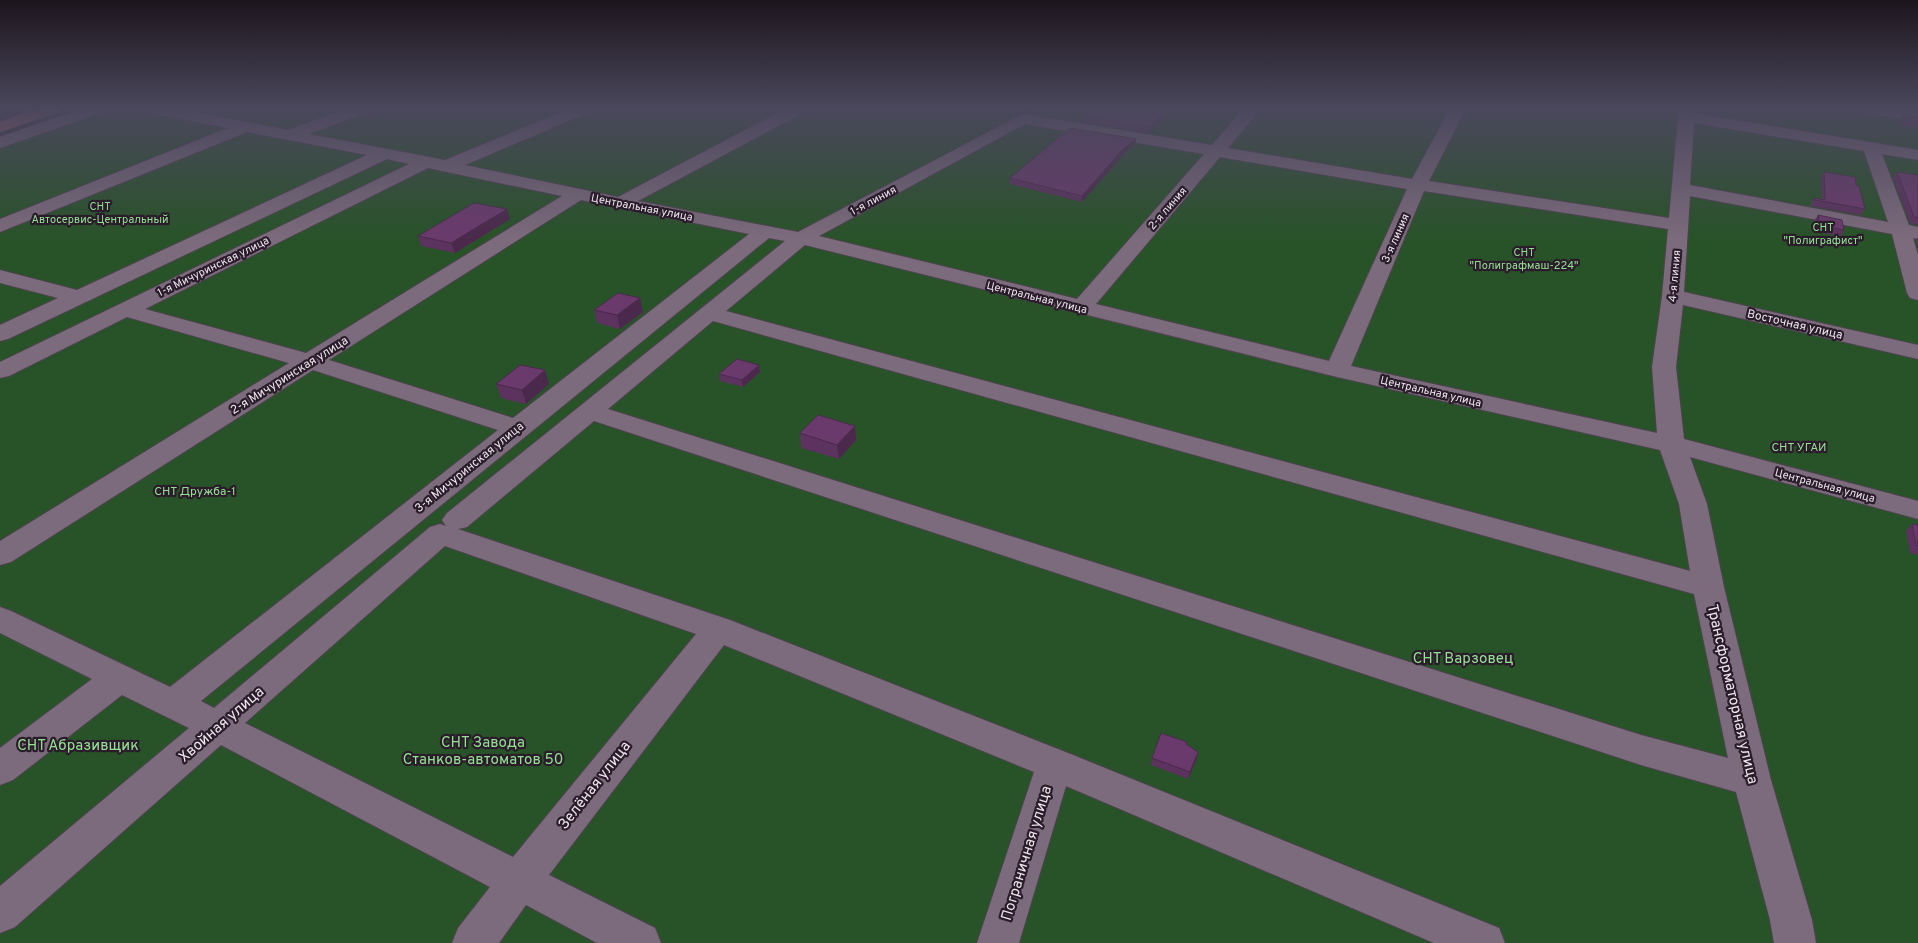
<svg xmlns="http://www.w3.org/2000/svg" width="1918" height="943" font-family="Overpass,sans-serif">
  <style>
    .green { fill: #285328 }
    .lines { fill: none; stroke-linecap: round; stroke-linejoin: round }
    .minor-casing { stroke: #4e424f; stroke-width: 2 }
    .major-casing { stroke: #4e424f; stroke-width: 2 }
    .minor { fill: #7c6b7c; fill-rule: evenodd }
    .major { fill: #b7616c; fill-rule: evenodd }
    .wall { fill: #5c325e }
    .shaded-wall { fill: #4b294c }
    .building { fill: #6b3a6d; stroke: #4b294c }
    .labels { text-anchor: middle; stroke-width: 4.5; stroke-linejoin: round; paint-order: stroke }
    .far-street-label { font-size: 11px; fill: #eee5ef; stroke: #2a1c2b }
    .far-park-label { font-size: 11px; fill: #95e193; stroke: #2a1c2b }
    .street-label { font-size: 12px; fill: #eee5ef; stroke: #2a1c2b }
    .park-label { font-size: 12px; fill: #95e193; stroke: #2a1c2b }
    .near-park-label { font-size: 15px; fill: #95e193; stroke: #2a1c2b }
    .near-street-label { font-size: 15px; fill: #eee5ef; stroke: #2a1c2b }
  </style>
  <rect width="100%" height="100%" fill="#342635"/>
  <path class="green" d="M 100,108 L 1017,108 L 1023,119 L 1040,108 L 1918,108 L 1918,943 L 0,943 L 0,143 Z"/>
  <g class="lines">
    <defs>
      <g id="minor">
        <path d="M 84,108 L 108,108 L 106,111 L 0,148 L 0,137 Z"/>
        <path d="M 143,108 L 177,108 L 288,130 L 349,108 L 373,108 L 371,111 L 309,134 L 445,160 L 571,108 L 594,108 L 592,111 L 465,165 L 618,197 L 787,108 L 808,108 L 806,111 L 638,201 L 798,232 L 1023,114 L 1212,145 L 1244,108 L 1261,108 L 1228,148 L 1412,179 L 1450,108 L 1466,108 L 1429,181 L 1669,218 L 1678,117 L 1676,108 L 1692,108 L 1693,113 L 1918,150 L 1918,160 L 1882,154 L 1909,225 L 1918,227 L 1918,239 L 1913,238 L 1918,255 L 1918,300 L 1910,298 L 1907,293 L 1892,234 L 1690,196 L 1684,292 L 1918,345 L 1918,359 L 1683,305 L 1676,367 L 1684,439 L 1918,501 L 1918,519 L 1690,457 L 1707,504 L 1724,587 L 1771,780 L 1812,920 L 1816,943 L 1774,943 L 1770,920 L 1736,792 L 1641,765 L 594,421 L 467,527 L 458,529 L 730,620 L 1068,753 L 1499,928 L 1505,943 L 1434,943 L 1066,786 L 1019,943 L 977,943 L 1034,772 L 724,645 L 549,875 L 655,928 L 661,943 L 597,943 L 526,905 L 499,943 L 452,943 L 458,928 L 490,887 L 221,745 L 15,927 L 0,933 L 0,886 L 189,728 L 122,695 L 13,780 L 0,785 L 0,748 L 92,679 L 0,633 L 0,607 L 11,611 L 170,687 L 498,430 L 313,370 L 11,562 L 0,565 L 0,541 L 289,363 L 127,317 L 9,376 L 0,378 L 0,362 L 409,164 L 387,159 L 8,339 L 0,341 L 0,325 L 58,298 L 0,283 L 0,270 L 77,290 L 367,155 L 247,132 L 0,232 L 0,219 L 228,128 L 151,113 L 145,111 ZM 1694,123 L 1864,151 L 1888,222 L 1690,185 ZM 1025,124 L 1204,154 L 1077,299 L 819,236 ZM 1220,157 L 1407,189 L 1329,361 L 1096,304 ZM 428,168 L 562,196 L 306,353 L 145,309 ZM 1424,191 L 1668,229 L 1662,296 L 1652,367 L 1657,433 L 1351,366 ZM 581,200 L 749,234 L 513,418 L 329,360 ZM 769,238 L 785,241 L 447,513 L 442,520 L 446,526 L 440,524 L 430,527 L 214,708 L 201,701 ZM 805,245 L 1337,377 L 1660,450 L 1679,504 L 1690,571 L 726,311 ZM 713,321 L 1694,594 L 1728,758 L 1641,735 L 608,409 ZM 445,546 L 696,634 L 513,857 L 245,723 Z"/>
        <path d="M 1857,108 L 1899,108 L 1918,111 L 1918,121 L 1865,113 L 1859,111 Z"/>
      </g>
      <path id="major" d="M 38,108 L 63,108 L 61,111 L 0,132 L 0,122 Z"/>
    </defs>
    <use href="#minor" class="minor-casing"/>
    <use href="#major" class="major-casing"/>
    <use href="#minor" class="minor"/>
    <use href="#major" class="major"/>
  </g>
  <g class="wall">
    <path d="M 366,108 L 395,108 L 372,118 L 364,116 L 362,110 Z"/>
    <path d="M 1166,112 L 1165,118 L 1148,133 L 1083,122 L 1083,116 Z"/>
    <path d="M 1903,115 L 1918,117 L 1918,129 L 1902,126 L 1900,120 Z"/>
    <path d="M 1136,139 L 1135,144 L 1123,155 L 1082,202 L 1010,184 L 1010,178 Z"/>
    <path d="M 1824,172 L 1856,185 L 1865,209 L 1861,215 L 1811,206 L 1811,204 L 1814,198 L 1822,199 L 1821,177 Z"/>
    <path d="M 1897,172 L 1918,175 L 1918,225 L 1910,223 L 1893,178 Z"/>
    <path d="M 1818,215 L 1844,230 L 1841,236 L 1816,232 L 1814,221 Z"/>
    <path d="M 510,219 L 455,253 L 421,246 L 418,236 Z"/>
    <path d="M 1918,237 L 1918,248 L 1916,240 Z"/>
    <path d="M 640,298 L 643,312 L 620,329 L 597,323 L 594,310 Z"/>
    <path d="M 759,365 L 760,372 L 743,387 L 720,381 L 719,374 Z"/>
    <path d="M 545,370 L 549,384 L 526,404 L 501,398 L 496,384 Z"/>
    <path d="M 800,433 L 856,440 L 839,459 L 801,448 Z"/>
    <path d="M 1912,524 L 1918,525 L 1918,555 L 1910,553 L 1906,531 Z"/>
    <path d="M 1186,744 L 1198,752 L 1196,760 L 1188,779 L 1151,765 L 1152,758 Z"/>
  </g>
  <g class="shaded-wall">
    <path d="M 380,108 L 395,108 L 372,118 L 370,112 Z"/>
    <path d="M 1166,112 L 1165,118 L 1148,133 L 1149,127 Z"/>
    <path d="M 1136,139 L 1135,144 L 1123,155 L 1082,202 L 1082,196 L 1123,149 Z"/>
    <path d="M 507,209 L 510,219 L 455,253 L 451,243 Z"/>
    <path d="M 640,298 L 643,312 L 620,329 L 617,315 Z"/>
    <path d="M 759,365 L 760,372 L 743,387 L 742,380 Z"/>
    <path d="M 545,370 L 549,384 L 526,404 L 522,390 Z"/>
    <path d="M 855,426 L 856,440 L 839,459 L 837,445 Z"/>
    <path d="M 1198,752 L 1196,760 L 1188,779 L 1190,772 Z"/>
  </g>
  <g class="building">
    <path d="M 366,108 L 380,108 L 370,112 L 362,110 Z"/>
    <path d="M 1092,108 L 1140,108 L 1166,112 L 1149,127 L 1083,116 Z"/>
    <path d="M 1903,115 L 1918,117 L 1918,123 L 1905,121 Z"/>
    <path d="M 1070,128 L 1136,139 L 1123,149 L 1082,196 L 1010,178 Z"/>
    <path d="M 1824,172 L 1855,177 L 1856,185 L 1859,186 L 1865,209 L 1815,200 L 1814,198 L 1825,200 Z"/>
    <path d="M 1897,172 L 1918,175 L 1918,218 L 1914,217 Z"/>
    <path d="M 474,203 L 507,209 L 451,243 L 418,236 Z"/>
    <path d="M 1818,215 L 1842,220 L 1844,230 L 1820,225 Z"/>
    <path d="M 618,293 L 640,298 L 617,315 L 594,310 Z"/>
    <path d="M 737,359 L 759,365 L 742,380 L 719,374 Z"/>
    <path d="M 520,365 L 545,370 L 522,390 L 496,384 Z"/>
    <path d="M 818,415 L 855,426 L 837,445 L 800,433 Z"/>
    <path d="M 1912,524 L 1918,525 L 1918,546 L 1916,545 Z"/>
    <path d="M 1161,733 L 1187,742 L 1186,744 L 1198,752 L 1190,772 L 1152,758 Z"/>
  </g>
  <linearGradient id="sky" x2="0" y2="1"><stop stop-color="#1d151d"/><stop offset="0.45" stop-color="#4a475c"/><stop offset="1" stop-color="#4a475c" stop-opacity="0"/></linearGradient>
  <rect width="1918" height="240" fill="url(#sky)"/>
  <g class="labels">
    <g class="far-street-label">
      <text transform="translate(873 200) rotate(-28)" y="4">1-я линия</text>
      <text transform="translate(642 207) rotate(11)" y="4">Центральная улица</text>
      <text transform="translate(1167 208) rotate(-49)" y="4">2-я линия</text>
      <text transform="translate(1395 238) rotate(-66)" y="4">3-я линия</text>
      <text transform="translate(213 266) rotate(-26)" y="4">1-я Мичуринская улица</text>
      <text transform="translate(1674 276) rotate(-85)" y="4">4-я линия</text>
      <text transform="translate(1037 297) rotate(14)" y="4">Центральная улица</text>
      <text transform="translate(1431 391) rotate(13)" y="4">Центральная улица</text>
      <text transform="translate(1825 485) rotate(15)" y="4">Центральная улица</text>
    </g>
    <g class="far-park-label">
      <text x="100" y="210">СНТ<tspan x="100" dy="13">Автосервис-Центральный</tspan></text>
      <text x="1823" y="231">СНТ<tspan x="1823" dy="13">"Полиграфист"</tspan></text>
      <text x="1524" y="256">СНТ<tspan x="1524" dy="13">"Полиграфмаш-224"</tspan></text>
    </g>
    <g class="street-label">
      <text transform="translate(1795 324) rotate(13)" y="4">Восточная улица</text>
      <text transform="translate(289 375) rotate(-32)" y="4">2-я Мичуринская улица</text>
      <text transform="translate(469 467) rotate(-39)" y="4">3-я Мичуринская улица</text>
    </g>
    <g class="park-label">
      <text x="1799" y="451">СНТ УГАИ</text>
      <text x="195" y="495">СНТ Дружба-1</text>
    </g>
    <g class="near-park-label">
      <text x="1463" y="663">СНТ Варзовец</text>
      <text x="483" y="747">СНТ Завода<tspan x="483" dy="17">Станков-автоматов 50</tspan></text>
      <text x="78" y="750">СНТ Абразивщик</text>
    </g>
    <g class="near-street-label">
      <text transform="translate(1733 694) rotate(77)" y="5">Трансформаторная улица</text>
      <text transform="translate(221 724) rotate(-41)" y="5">Хвойная улица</text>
      <text transform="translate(594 785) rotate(-52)" y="5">Зелёная улица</text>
      <text transform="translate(1026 853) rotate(-73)" y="5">Пограничная улица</text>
    </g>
  </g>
</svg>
